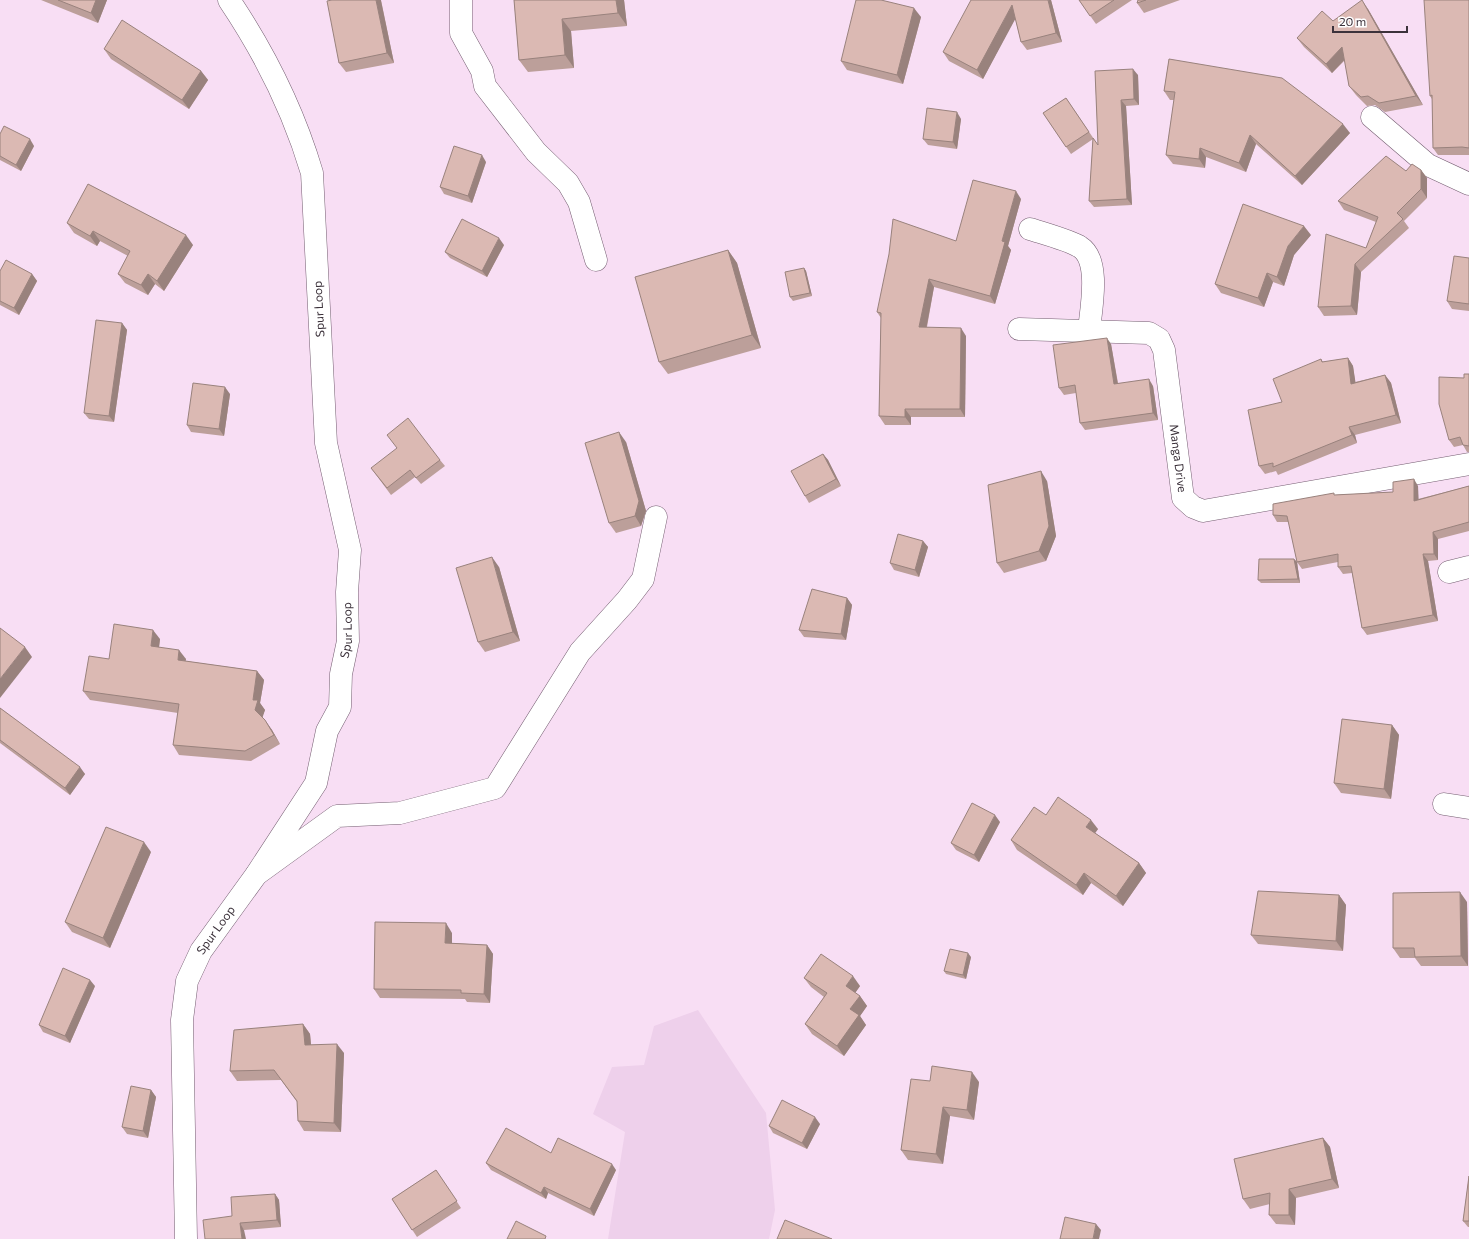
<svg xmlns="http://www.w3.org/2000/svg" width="1469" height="1239" font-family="Commissioner,sans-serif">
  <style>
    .built { fill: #eed0eb }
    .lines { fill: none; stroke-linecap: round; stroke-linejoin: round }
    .minor-casing { stroke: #745e71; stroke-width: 23 }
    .tertiary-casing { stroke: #745e71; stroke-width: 23 }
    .minor { stroke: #fff; stroke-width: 22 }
    .tertiary { stroke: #fff; stroke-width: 22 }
    .wall { fill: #bc9f9a }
    .shaded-wall { fill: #99827d }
    .building { fill: #dbb9b3; stroke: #99827d }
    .labels { text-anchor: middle; stroke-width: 3; stroke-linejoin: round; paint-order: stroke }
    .street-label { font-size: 12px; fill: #3c323b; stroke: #fff }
  </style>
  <rect width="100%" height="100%" fill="#f8def4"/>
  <path class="built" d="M 698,1010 L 766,1113 L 775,1210 L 769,1239 L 608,1239 L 625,1132 L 593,1114 L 612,1067 L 644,1065 L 654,1026 Z"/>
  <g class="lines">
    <defs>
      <g id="minor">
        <path d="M 461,0 L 461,33 L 482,71 L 485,86 L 536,152 L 568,183 L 579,202 L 596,260"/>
        <path d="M 1372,117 L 1428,165 L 1469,184"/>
        <path d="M 1030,229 C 1042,233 1071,241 1080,247 C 1101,260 1091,309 1089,330"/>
        <path id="s1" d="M 1019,329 L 1149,333 L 1159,339 L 1164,350 L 1183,498 L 1193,507 L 1203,511 L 1469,464"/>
        <path d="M 1449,572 L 1469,567"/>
        <path d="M 1444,804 L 1469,808"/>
        <path d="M 257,874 L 337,816 L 400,813 L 495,788 L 580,652 L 627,600 L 643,579 L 656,517"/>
      </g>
      <g id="tertiary">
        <path id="s2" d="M 186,1239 L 182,1020 L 187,981 L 201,951 L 256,875 L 316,783 L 327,731 L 340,707 L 341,674 L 348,641 L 347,592 L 350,550 L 326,443 L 312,173 C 293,109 266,55 229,0"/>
      </g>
    </defs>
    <use href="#minor" class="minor-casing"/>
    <use href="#tertiary" class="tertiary-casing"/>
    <use href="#minor" class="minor"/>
    <use href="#tertiary" class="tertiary"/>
  </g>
  <g class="wall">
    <path d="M 41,0 L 107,0 L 98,23 Z"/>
    <path d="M 332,0 L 381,0 L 394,63 L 346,72 L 339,63 Z"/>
    <path d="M 514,0 L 624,0 L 627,26 L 571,31 L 574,68 L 528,72 L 519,60 Z"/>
    <path d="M 1051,0 L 1062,42 L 1027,50 L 1021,42 L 1015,18 L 983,79 L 949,61 L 943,52 Z"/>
    <path d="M 1079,0 L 1132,0 L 1096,24 Z"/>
    <path d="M 1138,0 L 1180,0 L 1144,13 L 1137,3 Z"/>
    <path d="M 1469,0 L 1469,155 L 1438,155 L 1433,148 L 1432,99 L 1430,96 Z"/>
    <path d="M 887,2 L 921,17 L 903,84 L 847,70 L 841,61 Z"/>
    <path d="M 1368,9 L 1423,105 L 1385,112 L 1375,105 L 1367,106 L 1356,95 L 1349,86 L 1345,60 L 1332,73 L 1304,47 L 1297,38 L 1333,21 Z"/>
    <path d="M 104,49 L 201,71 L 208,80 L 189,109 L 111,59 Z"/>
    <path d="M 1169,59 L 1350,133 L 1302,185 L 1256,144 L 1246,172 L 1206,157 L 1205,168 L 1173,164 L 1166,155 L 1174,100 L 1170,100 L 1164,91 Z"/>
    <path d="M 1095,71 L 1138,75 L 1139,105 L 1126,106 L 1132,205 L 1094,207 L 1089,201 L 1093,139 L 1071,154 L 1043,113 L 1066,98 L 1098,145 Z"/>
    <path d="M 961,119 L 957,149 L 928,145 L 923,139 Z"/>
    <path d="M 0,134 L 34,146 L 21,171 L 0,160 Z"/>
    <path d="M 486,162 L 472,203 L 444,194 L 440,187 Z"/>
    <path d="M 1421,170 L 1427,178 L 1427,198 L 1404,221 L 1409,228 L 1361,272 L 1357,315 L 1324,316 L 1318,307 L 1366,248 L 1376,222 L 1344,210 L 1338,201 L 1406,171 Z"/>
    <path d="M 1021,199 L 1008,246 L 1011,250 L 995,304 L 934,287 L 927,327 L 966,336 L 965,417 L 911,417 L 911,425 L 885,425 L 879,416 L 881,318 L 877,312 L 956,241 Z"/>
    <path d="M 67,223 L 193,245 L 164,291 L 155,284 L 148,295 L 125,283 L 118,274 L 128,256 L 100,241 L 97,246 L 74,233 Z"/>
    <path d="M 1311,235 L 1294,255 L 1284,286 L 1273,282 L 1264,307 L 1221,293 L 1215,284 Z"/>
    <path d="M 504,245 L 487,277 L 450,258 L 445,252 Z"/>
    <path d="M 728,250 L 737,263 L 761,348 L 668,374 L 659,362 Z"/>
    <path d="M 1469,258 L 1469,311 L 1452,309 L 1447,301 Z"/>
    <path d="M 804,268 L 806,271 L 812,296 L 793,301 L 790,297 Z"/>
    <path d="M 0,271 L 32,274 L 37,281 L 19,315 L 0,305 Z"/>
    <path d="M 122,323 L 127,330 L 114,422 L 89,419 L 84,413 Z"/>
    <path d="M 1111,344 L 1118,383 L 1153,386 L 1158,420 L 1085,430 L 1080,423 L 1076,393 L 1064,395 L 1059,388 Z"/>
    <path d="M 1348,358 L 1353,366 L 1355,382 L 1385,375 L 1391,383 L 1401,423 L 1355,435 L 1357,443 L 1278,475 L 1276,471 L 1265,474 L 1259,466 L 1282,402 L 1321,359 L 1323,362 Z"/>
    <path d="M 1469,374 L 1469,452 L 1467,452 L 1463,445 L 1454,447 L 1449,440 L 1464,378 Z"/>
    <path d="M 230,394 L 224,436 L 191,432 L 187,425 Z"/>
    <path d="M 626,442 L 646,511 L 641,526 L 616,533 L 609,523 Z"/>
    <path d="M 823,454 L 828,460 L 841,486 L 809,503 L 805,496 Z"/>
    <path d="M 440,460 L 445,466 L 421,484 L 415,477 L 391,495 L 371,468 Z"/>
    <path d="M 1047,481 L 1056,536 L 1046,561 L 1004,573 L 997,563 Z"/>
    <path d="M 1418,486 L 1418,499 L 1469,486 L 1469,531 L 1438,539 L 1438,560 L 1428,561 L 1438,621 L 1367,635 L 1362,628 L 1352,573 L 1343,574 L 1338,567 L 1338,562 L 1302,569 L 1297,562 L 1289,522 L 1277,522 L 1273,515 L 1335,495 L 1393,492 Z"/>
    <path d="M 923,541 L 928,547 L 919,577 L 894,570 L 890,563 Z"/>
    <path d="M 1294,559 L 1297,562 L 1300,583 L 1261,583 L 1258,580 Z"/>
    <path d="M 499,567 L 520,641 L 485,652 L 478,642 Z"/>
    <path d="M 847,598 L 852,605 L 846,640 L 804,637 L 799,630 Z"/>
    <path d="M 160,639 L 159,647 L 186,659 L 185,661 L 257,671 L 264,680 L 260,703 L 265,710 L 262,717 L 272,730 L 280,744 L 251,761 L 179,755 L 173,745 L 178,713 L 90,700 L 83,691 L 109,659 Z"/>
    <path d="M 0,708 L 85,774 L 70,795 L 0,743 Z"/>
    <path d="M 1392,725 L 1399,735 L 1391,799 L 1341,793 L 1334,783 Z"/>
    <path d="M 1046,815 L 1098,829 L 1095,833 L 1139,863 L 1146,873 L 1123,906 L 1091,883 L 1083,895 L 1017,850 L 1011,840 Z"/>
    <path d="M 1000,822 L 979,862 L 956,850 L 951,843 Z"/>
    <path d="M 151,852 L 110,948 L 72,932 L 65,922 Z"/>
    <path d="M 1339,895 L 1346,905 L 1343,951 L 1258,944 L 1251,935 Z"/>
    <path d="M 1467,902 L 1468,966 L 1421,966 L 1415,958 L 1400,958 L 1393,948 Z"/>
    <path d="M 452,933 L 452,943 L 487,945 L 493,954 L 490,1003 L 467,1002 L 465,999 L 380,998 L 374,989 Z"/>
    <path d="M 971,957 L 966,979 L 946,974 L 944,971 Z"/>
    <path d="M 804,978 L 860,986 L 855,993 L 860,996 L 867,1006 L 860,1016 L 866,1025 L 844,1056 L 812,1034 L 805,1024 L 824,997 L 811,987 Z"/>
    <path d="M 95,986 L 70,1043 L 43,1032 L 39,1025 Z"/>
    <path d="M 303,1024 L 310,1034 L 311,1045 L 344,1053 L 341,1132 L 304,1131 L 298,1121 L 297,1102 L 281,1080 L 237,1081 L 230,1071 Z"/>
    <path d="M 930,1081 L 979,1082 L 974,1120 L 950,1116 L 943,1164 L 908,1160 L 901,1150 Z"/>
    <path d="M 151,1090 L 156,1097 L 148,1138 L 127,1134 L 122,1127 Z"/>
    <path d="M 820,1124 L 807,1149 L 773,1133 L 769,1126 Z"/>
    <path d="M 1323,1138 L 1330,1147 L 1339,1188 L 1296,1198 L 1295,1225 L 1276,1224 L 1269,1215 L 1270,1204 L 1250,1209 L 1243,1199 Z"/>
    <path d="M 551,1153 L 616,1170 L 594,1216 L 548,1193 L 546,1199 L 491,1170 L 486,1163 Z"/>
    <path d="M 436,1170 L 461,1208 L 417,1237 L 392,1199 Z"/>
    <path d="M 1469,1176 L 1469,1227 L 1468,1227 L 1463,1221 Z"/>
    <path d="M 275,1194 L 279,1200 L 281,1227 L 244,1230 L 232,1216 Z"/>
  </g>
  <g class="shaded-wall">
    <path d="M 96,0 L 107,0 L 98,23 L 91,13 Z"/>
    <path d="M 376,0 L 381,0 L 381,1 L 394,63 L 387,53 Z"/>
    <path d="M 616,0 L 624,0 L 627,26 L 618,13 Z"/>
    <path d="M 1048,0 L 1051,0 L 1062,42 L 1056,33 Z"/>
    <path d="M 1362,0 L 1368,9 L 1423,105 L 1416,96 Z"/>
    <path d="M 1012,5 L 1018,14 L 983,79 L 977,70 Z"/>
    <path d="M 914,8 L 921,17 L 903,84 L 897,75 Z"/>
    <path d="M 562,19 L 571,31 L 574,68 L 565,55 Z"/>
    <path d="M 1342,47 L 1348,56 L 1332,73 L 1326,64 Z"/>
    <path d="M 1133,69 L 1138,75 L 1139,105 L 1134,99 Z"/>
    <path d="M 201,71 L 208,80 L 189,109 L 182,100 Z"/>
    <path d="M 1121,100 L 1126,106 L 1132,205 L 1127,199 Z"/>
    <path d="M 957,112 L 961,119 L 957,149 L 953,142 Z"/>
    <path d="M 1343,124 L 1350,133 L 1302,185 L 1295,176 Z"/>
    <path d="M 1250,135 L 1256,144 L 1246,172 L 1239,163 Z"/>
    <path d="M 30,139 L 34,146 L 21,171 L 16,165 Z"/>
    <path d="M 1200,148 L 1206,157 L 1205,168 L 1199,159 Z"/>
    <path d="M 482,155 L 486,162 L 472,203 L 468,196 Z"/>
    <path d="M 1421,170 L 1427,178 L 1427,198 L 1421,189 Z"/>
    <path d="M 1016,191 L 1021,199 L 1008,246 L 1011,250 L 995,304 L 990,296 L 1002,241 Z"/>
    <path d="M 1304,226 L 1311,235 L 1294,255 L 1284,286 L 1277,277 L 1288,246 Z"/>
    <path d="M 93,231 L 100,241 L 97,246 L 90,236 Z"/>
    <path d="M 186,235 L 193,245 L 164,291 L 157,281 Z"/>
    <path d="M 499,238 L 504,245 L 487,277 L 482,271 Z"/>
    <path d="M 728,250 L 737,263 L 761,348 L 752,335 Z"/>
    <path d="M 1355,264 L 1361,272 L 1357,315 L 1351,306 Z"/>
    <path d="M 804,268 L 806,271 L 812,296 L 810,293 Z"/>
    <path d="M 1267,273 L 1273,282 L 1264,307 L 1258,298 Z"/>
    <path d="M 32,274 L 37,281 L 19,315 L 14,308 Z"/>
    <path d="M 148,274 L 155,284 L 148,295 L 141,285 Z"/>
    <path d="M 929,279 L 934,287 L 925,335 L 919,327 Z"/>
    <path d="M 122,323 L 127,330 L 114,422 L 109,416 Z"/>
    <path d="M 961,328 L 966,336 L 965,417 L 960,409 Z"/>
    <path d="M 1107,338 L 1111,344 L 1119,391 L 1114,384 Z"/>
    <path d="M 1348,358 L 1353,366 L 1357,392 L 1351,384 Z"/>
    <path d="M 1385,375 L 1391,383 L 1401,423 L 1396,415 Z"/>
    <path d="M 1149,379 L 1153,386 L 1158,420 L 1153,413 Z"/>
    <path d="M 225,387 L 230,394 L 224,436 L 219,429 Z"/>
    <path d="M 905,409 L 911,417 L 911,425 L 905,417 Z"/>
    <path d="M 1349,427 L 1355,435 L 1357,443 L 1352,435 Z"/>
    <path d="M 619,432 L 626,442 L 646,511 L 641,526 L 635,516 Z"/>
    <path d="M 823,454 L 828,460 L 841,486 L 836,479 Z"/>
    <path d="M 1041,471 L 1047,481 L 1056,536 L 1046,561 L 1039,551 Z"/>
    <path d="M 1414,479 L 1418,486 L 1419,507 L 1414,501 Z"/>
    <path d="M 1433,532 L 1438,539 L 1438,560 L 1434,554 Z"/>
    <path d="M 923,541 L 928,547 L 919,577 L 915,570 Z"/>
    <path d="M 1423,554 L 1428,561 L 1438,621 L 1433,615 Z"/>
    <path d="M 492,557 L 499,567 L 520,641 L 513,632 Z"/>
    <path d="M 1294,559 L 1297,562 L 1300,583 L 1298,579 Z"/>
    <path d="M 847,598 L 852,605 L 846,640 L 841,634 Z"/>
    <path d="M 153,630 L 160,639 L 158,655 L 151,646 Z"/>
    <path d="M 25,647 L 32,657 L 0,698 L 0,679 Z"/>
    <path d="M 179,650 L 186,659 L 184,669 L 178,660 Z"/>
    <path d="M 257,671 L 264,680 L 260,703 L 265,710 L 262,719 L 255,710 L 253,700 Z"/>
    <path d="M 265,720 L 272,730 L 280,744 L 274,735 Z"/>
    <path d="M 1392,725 L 1399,735 L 1391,799 L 1384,789 Z"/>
    <path d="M 80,767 L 85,774 L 70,795 L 65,788 Z"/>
    <path d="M 995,815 L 1000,822 L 979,862 L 974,855 Z"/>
    <path d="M 1091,820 L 1098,829 L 1093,836 L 1086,827 Z"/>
    <path d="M 144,842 L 151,852 L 110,948 L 103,938 Z"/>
    <path d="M 1139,863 L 1146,873 L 1123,906 L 1116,896 Z"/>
    <path d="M 1084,873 L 1091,883 L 1083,895 L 1076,885 Z"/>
    <path d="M 1460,892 L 1467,902 L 1468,966 L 1461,956 Z"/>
    <path d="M 1339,895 L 1346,905 L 1343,951 L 1336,941 Z"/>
    <path d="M 446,923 L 452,933 L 452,952 L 445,943 Z"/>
    <path d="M 487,945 L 493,954 L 490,1003 L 484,994 Z"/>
    <path d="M 968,953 L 971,957 L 966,979 L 963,975 Z"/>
    <path d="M 853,976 L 860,986 L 853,996 L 846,986 Z"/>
    <path d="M 90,980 L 95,986 L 70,1043 L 65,1036 Z"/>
    <path d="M 860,996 L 867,1006 L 860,1016 L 866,1025 L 844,1056 L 837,1046 L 850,1009 Z"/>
    <path d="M 303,1024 L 310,1034 L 312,1055 L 305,1045 Z"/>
    <path d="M 337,1044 L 344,1053 L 341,1132 L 334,1123 Z"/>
    <path d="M 972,1072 L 979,1082 L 974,1120 L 967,1110 Z"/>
    <path d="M 151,1090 L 156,1097 L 148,1138 L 143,1131 Z"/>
    <path d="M 943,1107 L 950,1116 L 943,1164 L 936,1154 Z"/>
    <path d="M 815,1117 L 820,1124 L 807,1149 L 802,1143 Z"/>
    <path d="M 1323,1138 L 1330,1147 L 1339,1188 L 1332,1179 Z"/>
    <path d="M 612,1164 L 616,1170 L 594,1216 L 590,1209 Z"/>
    <path d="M 544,1187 L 548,1193 L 546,1199 L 541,1193 Z"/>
    <path d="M 1289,1189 L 1296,1198 L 1295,1225 L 1289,1215 Z"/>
    <path d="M 275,1194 L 279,1200 L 281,1227 L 277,1220 Z"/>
    <path d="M 240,1223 L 244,1230 L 246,1239 L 242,1239 Z"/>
    <path d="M 1096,1224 L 1101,1230 L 1099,1239 L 1093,1239 Z"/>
  </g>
  <g class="building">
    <path d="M 58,0 L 96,0 L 91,13 Z"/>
    <path d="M 332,0 L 376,0 L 387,53 L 339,63 L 327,1 Z"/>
    <path d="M 514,0 L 616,0 L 618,13 L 562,19 L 565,55 L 519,60 Z"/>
    <path d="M 856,0 L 881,0 L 914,8 L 897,75 L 841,61 Z"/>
    <path d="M 971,0 L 1048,0 L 1056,33 L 1021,42 L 1012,5 L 977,70 L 943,52 Z"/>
    <path d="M 1079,0 L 1114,0 L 1090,16 Z"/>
    <path d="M 1138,0 L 1146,0 L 1137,3 Z"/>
    <path d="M 1362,0 L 1416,96 L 1379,103 L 1368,96 L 1361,97 L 1349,86 L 1342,47 L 1326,64 L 1297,38 L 1322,11 L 1333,21 Z"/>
    <path d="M 1424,0 L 1469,0 L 1469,148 L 1462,147 L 1433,148 L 1432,95 L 1430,96 Z"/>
    <path d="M 122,20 L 201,71 L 182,100 L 104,49 Z"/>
    <path d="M 1169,59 L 1282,78 L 1343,124 L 1295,176 L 1250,135 L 1239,163 L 1200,148 L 1199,159 L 1166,155 L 1175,92 L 1164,91 Z"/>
    <path d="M 1133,69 L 1134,99 L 1121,100 L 1127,199 L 1089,201 L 1093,138 L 1098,145 L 1095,71 Z"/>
    <path d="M 1066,98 L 1089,132 L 1066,147 L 1043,113 Z"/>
    <path d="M 927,108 L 957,112 L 953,142 L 923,139 Z"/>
    <path d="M 4,126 L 30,139 L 16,165 L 0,156 L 0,134 Z"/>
    <path d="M 454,146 L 482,155 L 468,196 L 440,187 Z"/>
    <path d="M 1386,156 L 1406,171 L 1412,164 L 1421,170 L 1421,189 L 1397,213 L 1403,219 L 1355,264 L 1351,306 L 1318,307 L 1326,234 L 1366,248 L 1378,217 L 1338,201 Z"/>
    <path d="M 973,180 L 1016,191 L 1002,241 L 1005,242 L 990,296 L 929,279 L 919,327 L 961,328 L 960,409 L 905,409 L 905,417 L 879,416 L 881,313 L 877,312 L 889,254 L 893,219 L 956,241 Z"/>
    <path d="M 88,184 L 186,235 L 157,281 L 148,274 L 141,285 L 118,274 L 130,251 L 93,231 L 90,236 L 67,223 Z"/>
    <path d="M 1243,204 L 1304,226 L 1288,246 L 1277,277 L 1267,273 L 1258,298 L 1215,284 Z"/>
    <path d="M 462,219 L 499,238 L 482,271 L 445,252 Z"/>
    <path d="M 728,250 L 752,335 L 659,362 L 635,277 Z"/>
    <path d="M 1454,256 L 1469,258 L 1469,304 L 1447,301 Z"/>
    <path d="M 6,260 L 32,274 L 14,308 L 0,301 L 0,271 Z"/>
    <path d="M 804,268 L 810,293 L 790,297 L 785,272 Z"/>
    <path d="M 96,320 L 122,323 L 109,416 L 84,413 Z"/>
    <path d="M 1107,338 L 1114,384 L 1149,379 L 1153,413 L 1080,423 L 1075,385 L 1059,388 L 1053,345 Z"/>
    <path d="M 1348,358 L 1351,384 L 1385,375 L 1396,415 L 1349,427 L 1352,435 L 1273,467 L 1273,463 L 1259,466 L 1248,410 L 1282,402 L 1273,379 L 1321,359 L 1322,362 Z"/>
    <path d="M 1464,374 L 1469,374 L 1469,446 L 1463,445 L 1460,437 L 1449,440 L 1439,404 L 1439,377 L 1464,378 Z"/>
    <path d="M 193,383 L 225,387 L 219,429 L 187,425 Z"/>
    <path d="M 408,418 L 440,460 L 416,478 L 410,470 L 387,488 L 371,468 L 397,448 L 387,435 Z"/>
    <path d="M 619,432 L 639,501 L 635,516 L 609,523 L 585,443 Z"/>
    <path d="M 823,454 L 836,479 L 805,496 L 791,471 Z"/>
    <path d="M 1041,471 L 1049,526 L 1039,551 L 997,563 L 988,485 Z"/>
    <path d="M 1414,479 L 1414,501 L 1469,486 L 1469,522 L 1433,532 L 1434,554 L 1423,554 L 1433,615 L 1362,628 L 1351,566 L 1338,567 L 1338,554 L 1297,562 L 1287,516 L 1273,515 L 1273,504 L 1334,493 L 1334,495 L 1393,492 L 1393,482 Z"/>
    <path d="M 898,534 L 923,541 L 915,570 L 890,563 Z"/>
    <path d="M 492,557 L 513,632 L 478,642 L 456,568 Z"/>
    <path d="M 1259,559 L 1294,559 L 1298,579 L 1258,580 Z"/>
    <path d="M 812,589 L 847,598 L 841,634 L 799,630 Z"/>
    <path d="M 114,624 L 153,630 L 151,646 L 179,650 L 178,660 L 257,671 L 253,700 L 258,700 L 255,710 L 265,720 L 274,735 L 245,751 L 173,745 L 179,704 L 83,691 L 89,656 L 109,659 Z"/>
    <path d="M 0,628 L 25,647 L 0,679 Z"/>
    <path d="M 0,708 L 80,767 L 65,788 L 0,740 Z"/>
    <path d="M 1342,719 L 1392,725 L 1384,789 L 1334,783 Z"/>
    <path d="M 1058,797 L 1091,820 L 1086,827 L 1139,863 L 1116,896 L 1084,873 L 1076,885 L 1011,840 L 1034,807 L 1046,815 Z"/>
    <path d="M 972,803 L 995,815 L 974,855 L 951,843 Z"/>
    <path d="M 106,827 L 144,842 L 103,938 L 65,922 Z"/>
    <path d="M 1258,891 L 1339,895 L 1336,941 L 1251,935 Z"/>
    <path d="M 1460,892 L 1461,956 L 1415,957 L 1414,948 L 1393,948 L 1393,893 Z"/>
    <path d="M 375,922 L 446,923 L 445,943 L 487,945 L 484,994 L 461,993 L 461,990 L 374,989 Z"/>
    <path d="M 950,949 L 968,953 L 963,975 L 944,971 Z"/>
    <path d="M 821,954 L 853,976 L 846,986 L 860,996 L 850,1009 L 859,1015 L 837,1046 L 805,1024 L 827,993 L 804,978 Z"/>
    <path d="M 63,968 L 90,980 L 65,1036 L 39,1025 Z"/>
    <path d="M 303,1024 L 305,1045 L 337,1044 L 334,1123 L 298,1121 L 297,1101 L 274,1070 L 230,1071 L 234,1030 Z"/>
    <path d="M 932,1066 L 972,1072 L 967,1110 L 943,1107 L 936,1154 L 901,1150 L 911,1079 L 930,1081 Z"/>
    <path d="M 131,1086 L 151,1090 L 143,1131 L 122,1127 Z"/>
    <path d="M 782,1100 L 815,1117 L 802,1143 L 769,1126 Z"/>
    <path d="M 506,1128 L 551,1153 L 558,1138 L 612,1164 L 590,1209 L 544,1187 L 541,1193 L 486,1163 Z"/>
    <path d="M 1323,1138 L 1332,1179 L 1289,1189 L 1289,1215 L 1269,1215 L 1270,1193 L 1243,1199 L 1234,1159 Z"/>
    <path d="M 436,1170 L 457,1201 L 412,1230 L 392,1199 Z"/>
    <path d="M 1469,1176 L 1469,1221 L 1463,1221 Z"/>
    <path d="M 275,1194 L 277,1220 L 240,1223 L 242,1239 L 205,1239 L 203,1220 L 232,1216 L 231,1197 Z"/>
    <path d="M 1065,1217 L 1096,1224 L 1093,1239 L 1060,1239 Z"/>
    <path d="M 785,1220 L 832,1239 L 777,1239 Z"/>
    <path d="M 516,1221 L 546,1236 L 545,1239 L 507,1239 Z"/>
  </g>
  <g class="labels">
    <g class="street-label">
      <text transform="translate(319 309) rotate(-93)" y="4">Spur Loop</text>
      <text dy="4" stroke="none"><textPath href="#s1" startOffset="263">Manga Drive</textPath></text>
      <text dy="4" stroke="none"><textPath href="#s2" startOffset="653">Spur Loop</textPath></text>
      <text dy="4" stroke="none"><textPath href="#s2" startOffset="317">Spur Loop</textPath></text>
    </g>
  </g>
  <path d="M1333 26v6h74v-6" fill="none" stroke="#3c323b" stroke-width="2"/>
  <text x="1339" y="26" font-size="12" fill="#3c323b" stroke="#ffffff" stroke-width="3" paint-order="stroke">20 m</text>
</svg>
